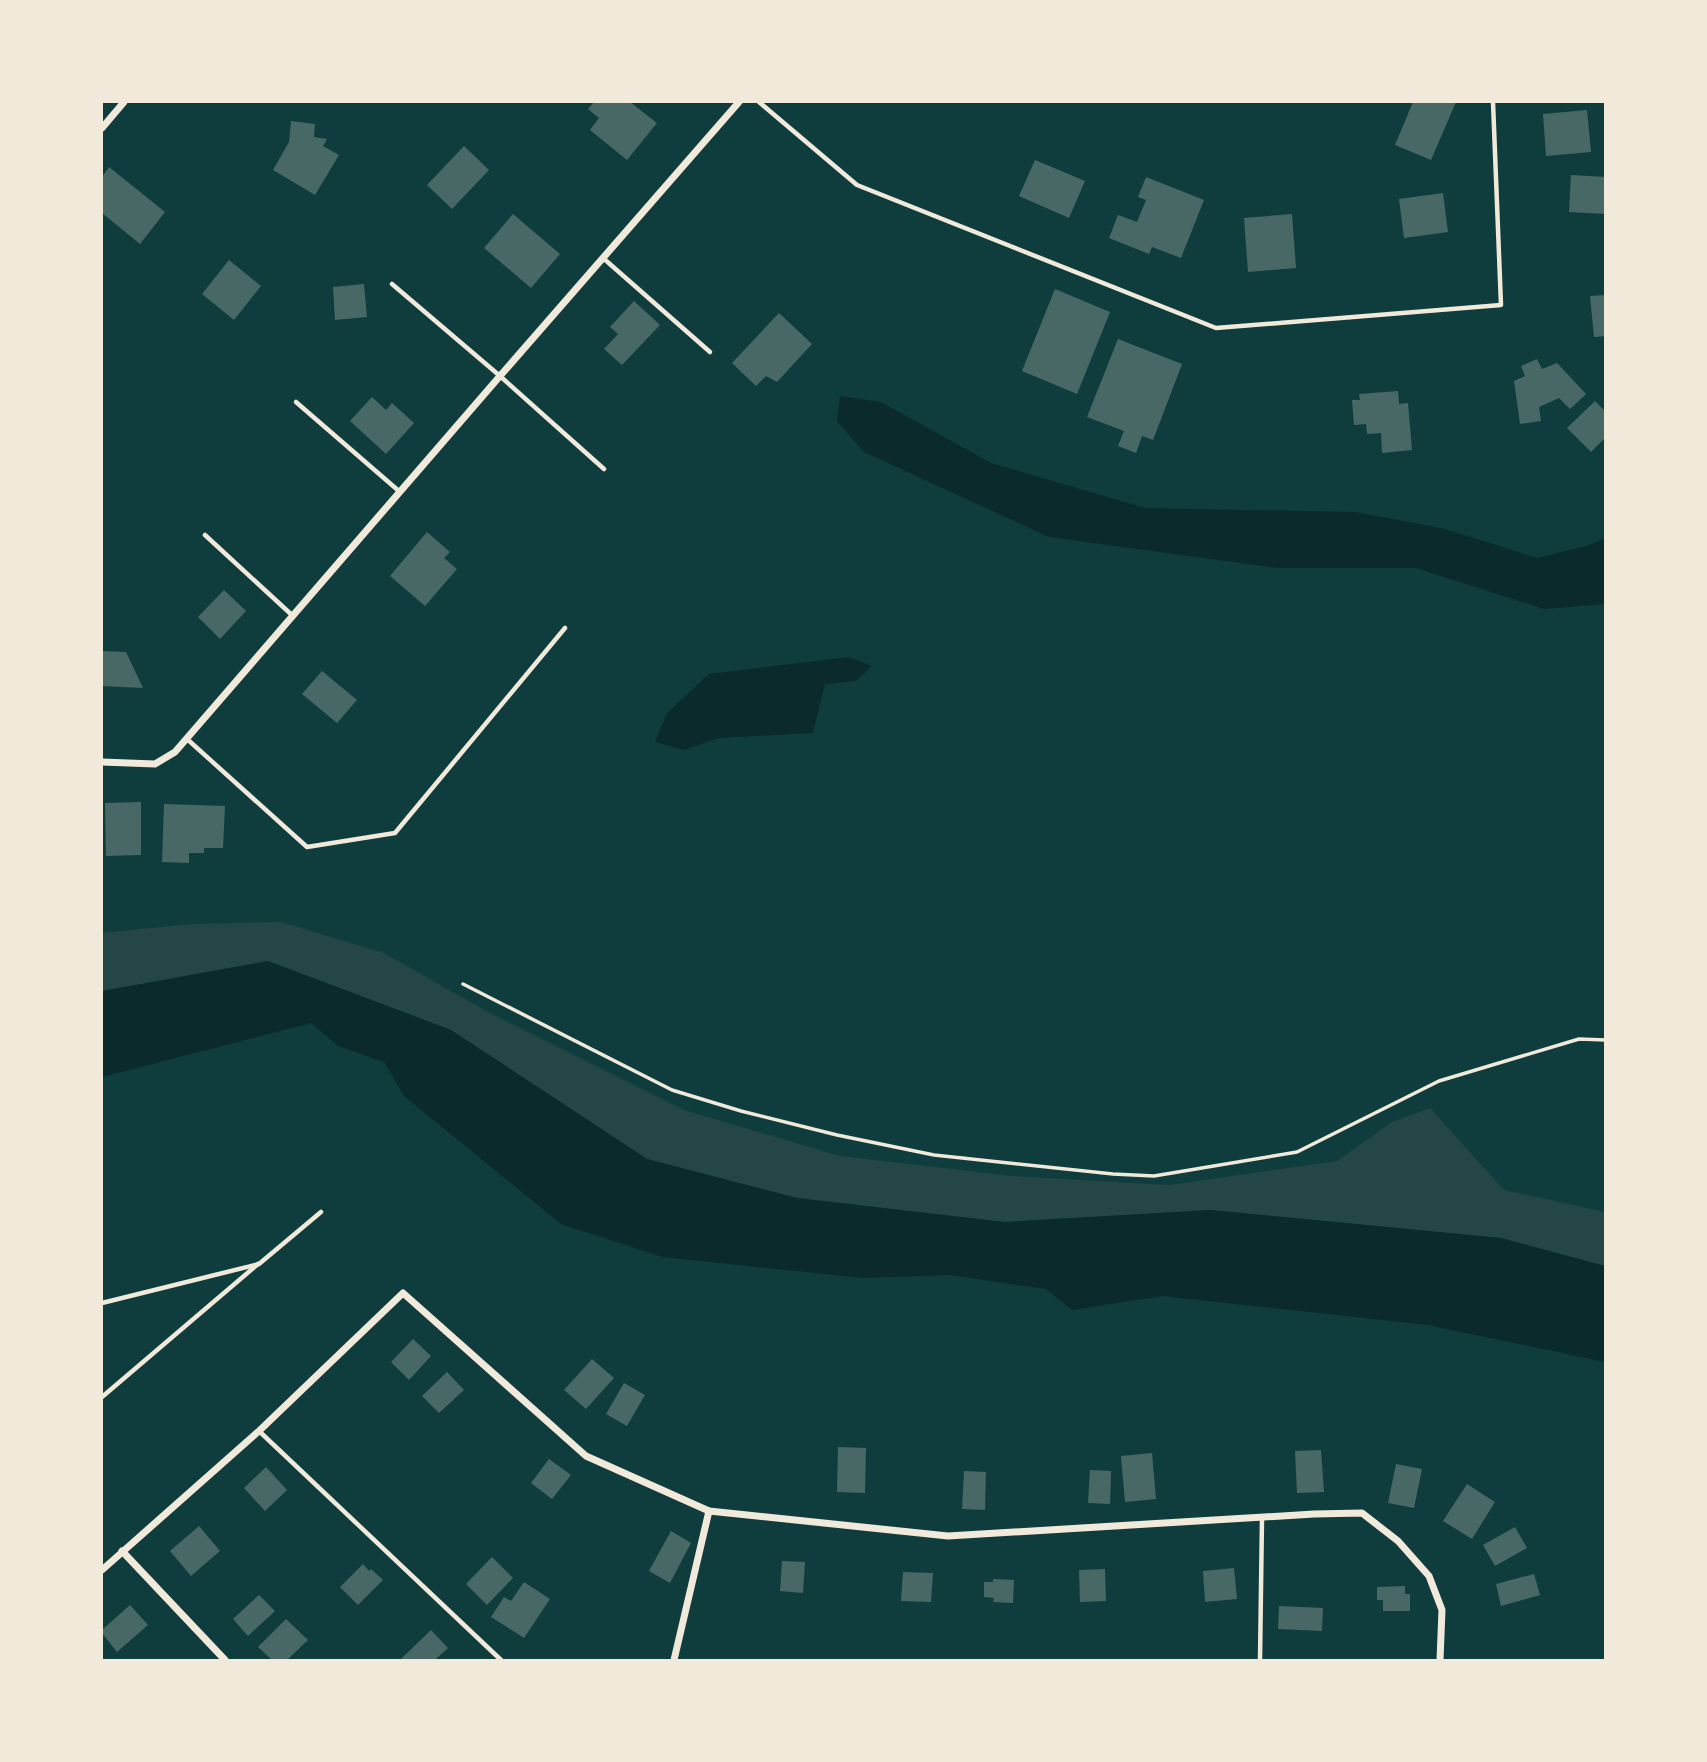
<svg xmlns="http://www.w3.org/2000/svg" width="1707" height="1762" font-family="Inter,sans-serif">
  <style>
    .green { fill: #244646 }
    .water { fill: #0a2a2b }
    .building { fill: #486865 }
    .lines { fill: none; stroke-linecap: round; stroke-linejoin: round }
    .path { stroke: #f1e9da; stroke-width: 3.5 }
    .service { stroke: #f1e9da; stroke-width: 4.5 }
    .minor { stroke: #f1e9da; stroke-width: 7 }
  </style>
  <rect width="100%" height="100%" fill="#0f3d3e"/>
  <path class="green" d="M 281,922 L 384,953 L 486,1011 L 684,1110 L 840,1156 L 1012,1176 L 1169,1185 L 1337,1161 L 1392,1122 L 1430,1108 L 1504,1190 L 1605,1212 L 1605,1266 L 1501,1238 L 1211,1210 L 1004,1222 L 797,1198 L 647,1159 L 451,1030 L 268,961 L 102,991 L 102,933 L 191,924 Z"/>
  <g class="water">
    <path d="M 840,396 L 881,402 L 991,463 L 1145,508 L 1356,512 L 1445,529 L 1537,558 L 1587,546 L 1605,538 L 1605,604 L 1544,609 L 1416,568 L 1277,568 L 1049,537 L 864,452 L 837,421 Z"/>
    <path d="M 849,657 L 872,666 L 856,681 L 825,684 L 813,733 L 719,738 L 684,750 L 655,742 L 667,713 L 709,674 Z"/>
    <path d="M 268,961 L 451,1030 L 647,1159 L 797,1198 L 1004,1222 L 1211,1210 L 1501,1238 L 1605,1266 L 1605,1362 L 1428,1325 L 1163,1296 L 1072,1310 L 1046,1289 L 950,1275 L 863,1278 L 662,1257 L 561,1224 L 404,1096 L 384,1062 L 338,1046 L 311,1023 L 102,1077 L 102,991 Z"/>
  </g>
  <g class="building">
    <path d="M 594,102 L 630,102 L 657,123 L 627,160 L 590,130 L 599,118 L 588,109 Z"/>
    <path d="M 1413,102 L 1456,102 L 1431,160 L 1395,145 Z"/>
    <path d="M 1587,110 L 1591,152 L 1546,156 L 1543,114 Z"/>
    <path d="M 291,121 L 315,124 L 314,137 L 327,139 L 323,146 L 339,155 L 315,195 L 273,170 L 289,142 Z"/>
    <path d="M 464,146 L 489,170 L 452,209 L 427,185 Z"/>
    <path d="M 1035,160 L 1085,181 L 1069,218 L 1019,196 Z"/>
    <path d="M 109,167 L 165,212 L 140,244 L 102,213 L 102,177 Z"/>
    <path d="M 1571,175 L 1606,177 L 1606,214 L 1569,212 Z"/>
    <path d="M 1146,177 L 1204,200 L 1181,258 L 1152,247 L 1149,254 L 1109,238 L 1118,215 L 1137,222 L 1146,200 L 1138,197 Z"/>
    <path d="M 1443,193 L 1448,232 L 1404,238 L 1399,199 Z"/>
    <path d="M 513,214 L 560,254 L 531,288 L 484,248 Z"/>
    <path d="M 1292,214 L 1296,268 L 1248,272 L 1244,218 Z"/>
    <path d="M 229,260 L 261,286 L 234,320 L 202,294 Z"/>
    <path d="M 364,284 L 367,317 L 335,320 L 333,287 Z"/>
    <path d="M 1055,289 L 1110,312 L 1077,394 L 1022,371 Z"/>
    <path d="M 1606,295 L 1606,336 L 1594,337 L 1590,296 Z"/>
    <path d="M 634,301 L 660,325 L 622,365 L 604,349 L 618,334 L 610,327 Z"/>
    <path d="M 779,313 L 812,344 L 777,382 L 766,376 L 756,386 L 732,363 Z"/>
    <path d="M 1118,339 L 1182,364 L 1153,440 L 1142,436 L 1136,453 L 1118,446 L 1124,431 L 1087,417 Z"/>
    <path d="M 1537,359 L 1542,369 L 1557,363 L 1586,394 L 1570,409 L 1559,398 L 1539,407 L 1541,421 L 1520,424 L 1514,381 L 1525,376 L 1521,366 Z"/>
    <path d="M 1398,391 L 1399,404 L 1408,403 L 1412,450 L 1382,453 L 1381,433 L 1367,434 L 1366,424 L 1354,425 L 1352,400 L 1360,400 L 1359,394 Z"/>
    <path d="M 372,397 L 386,410 L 392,403 L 414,423 L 386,454 L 350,421 Z"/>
    <path d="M 1595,401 L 1606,412 L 1606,437 L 1591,452 L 1567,428 Z"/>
    <path d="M 427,532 L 450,552 L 444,558 L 457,569 L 425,606 L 390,576 Z"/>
    <path d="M 224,590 L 246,611 L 220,639 L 198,617 Z"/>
    <path d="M 102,651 L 126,652 L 143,688 L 102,686 Z"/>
    <path d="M 322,671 L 357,700 L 337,723 L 302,694 Z"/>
    <path d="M 141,802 L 141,855 L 106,856 L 105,803 Z"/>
    <path d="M 164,804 L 225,806 L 223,848 L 204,848 L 204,853 L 189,853 L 189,863 L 162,862 Z"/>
    <path d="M 413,1339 L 431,1356 L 409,1380 L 391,1362 Z"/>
    <path d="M 592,1359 L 614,1378 L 586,1409 L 564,1390 Z"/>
    <path d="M 447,1372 L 464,1390 L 439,1413 L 422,1396 Z"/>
    <path d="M 624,1383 L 645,1395 L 627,1426 L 606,1414 Z"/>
    <path d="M 838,1447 L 866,1448 L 865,1493 L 837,1492 Z"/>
    <path d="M 1321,1450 L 1324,1492 L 1297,1493 L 1295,1451 Z"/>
    <path d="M 1152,1453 L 1156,1499 L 1125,1502 L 1121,1456 Z"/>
    <path d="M 549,1459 L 571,1475 L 552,1499 L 531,1483 Z"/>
    <path d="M 1396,1464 L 1422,1469 L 1414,1508 L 1388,1503 Z"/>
    <path d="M 266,1467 L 287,1490 L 265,1511 L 244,1488 Z"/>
    <path d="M 1090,1470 L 1111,1471 L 1110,1504 L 1088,1503 Z"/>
    <path d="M 964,1471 L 986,1472 L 985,1510 L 962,1509 Z"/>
    <path d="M 1467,1484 L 1495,1502 L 1472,1539 L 1443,1521 Z"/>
    <path d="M 199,1526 L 220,1551 L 191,1576 L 170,1551 Z"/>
    <path d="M 1515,1527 L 1527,1548 L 1495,1566 L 1483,1545 Z"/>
    <path d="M 671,1531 L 691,1543 L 670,1583 L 649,1571 Z"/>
    <path d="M 492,1557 L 513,1578 L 487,1605 L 466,1584 Z"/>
    <path d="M 782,1561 L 805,1562 L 803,1593 L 780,1591 Z"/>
    <path d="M 363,1564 L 369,1571 L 371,1569 L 383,1580 L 358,1605 L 340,1587 Z"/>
    <path d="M 1234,1568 L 1237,1599 L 1205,1602 L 1203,1571 Z"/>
    <path d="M 1105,1569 L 1106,1601 L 1080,1602 L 1079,1570 Z"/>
    <path d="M 903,1572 L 933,1573 L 931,1602 L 901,1601 Z"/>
    <path d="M 1534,1574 L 1540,1595 L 1501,1606 L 1496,1584 Z"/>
    <path d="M 993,1579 L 1014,1580 L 1013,1603 L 993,1602 L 994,1598 L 984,1597 L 984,1582 L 993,1582 Z"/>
    <path d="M 524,1582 L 550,1599 L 524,1638 L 491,1617 L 504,1597 L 511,1601 Z"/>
    <path d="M 1405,1586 L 1405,1594 L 1410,1594 L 1410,1611 L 1383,1611 L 1383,1600 L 1377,1600 L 1377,1587 Z"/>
    <path d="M 259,1595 L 275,1611 L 248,1636 L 233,1619 Z"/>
    <path d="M 130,1605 L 148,1625 L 117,1652 L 102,1633 L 102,1630 Z"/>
    <path d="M 1279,1606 L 1323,1608 L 1322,1631 L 1278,1629 Z"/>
    <path d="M 286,1619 L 308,1640 L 287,1660 L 272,1660 L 258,1647 Z"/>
    <path d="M 431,1630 L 448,1648 L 435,1660 L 400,1660 Z"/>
  </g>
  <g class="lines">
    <path class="path" d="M 463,984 L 672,1090 L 741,1111 L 837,1135 L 934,1155 L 1113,1174 L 1154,1176 L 1297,1152 L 1439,1081 L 1579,1039 L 1606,1040"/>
    <g class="service">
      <path d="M 759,102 L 857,185 L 1216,328 L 1501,305 L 1493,102"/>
      <path d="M 603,258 L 710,352"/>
      <path d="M 392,284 L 500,376 L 604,469"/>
      <path d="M 296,402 L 400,492"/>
      <path d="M 205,535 L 293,616"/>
      <path d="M 187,739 L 307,847 L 395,833 L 565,628"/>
      <path d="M 102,1303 L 259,1264 L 321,1212"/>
      <path d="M 102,1397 L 258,1264"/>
      <path d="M 259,1431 L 501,1660"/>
      <path d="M 1260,1660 L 1262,1518"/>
    </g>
    <g class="minor">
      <path d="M 102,128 L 124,102"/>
      <path d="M 102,762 L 155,764 L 175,752 L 500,376 L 739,102"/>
      <path d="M 122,1551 L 225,1660"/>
      <path d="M 102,1570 L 259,1431 L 403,1293 L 586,1456 L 709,1511 L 948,1536 L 1314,1514 L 1362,1513 L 1398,1541 L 1429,1576 L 1442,1610 L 1440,1660"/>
      <path d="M 674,1660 L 709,1511"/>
    </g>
  </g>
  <rect width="1707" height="1762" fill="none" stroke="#f1e9da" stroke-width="206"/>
</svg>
